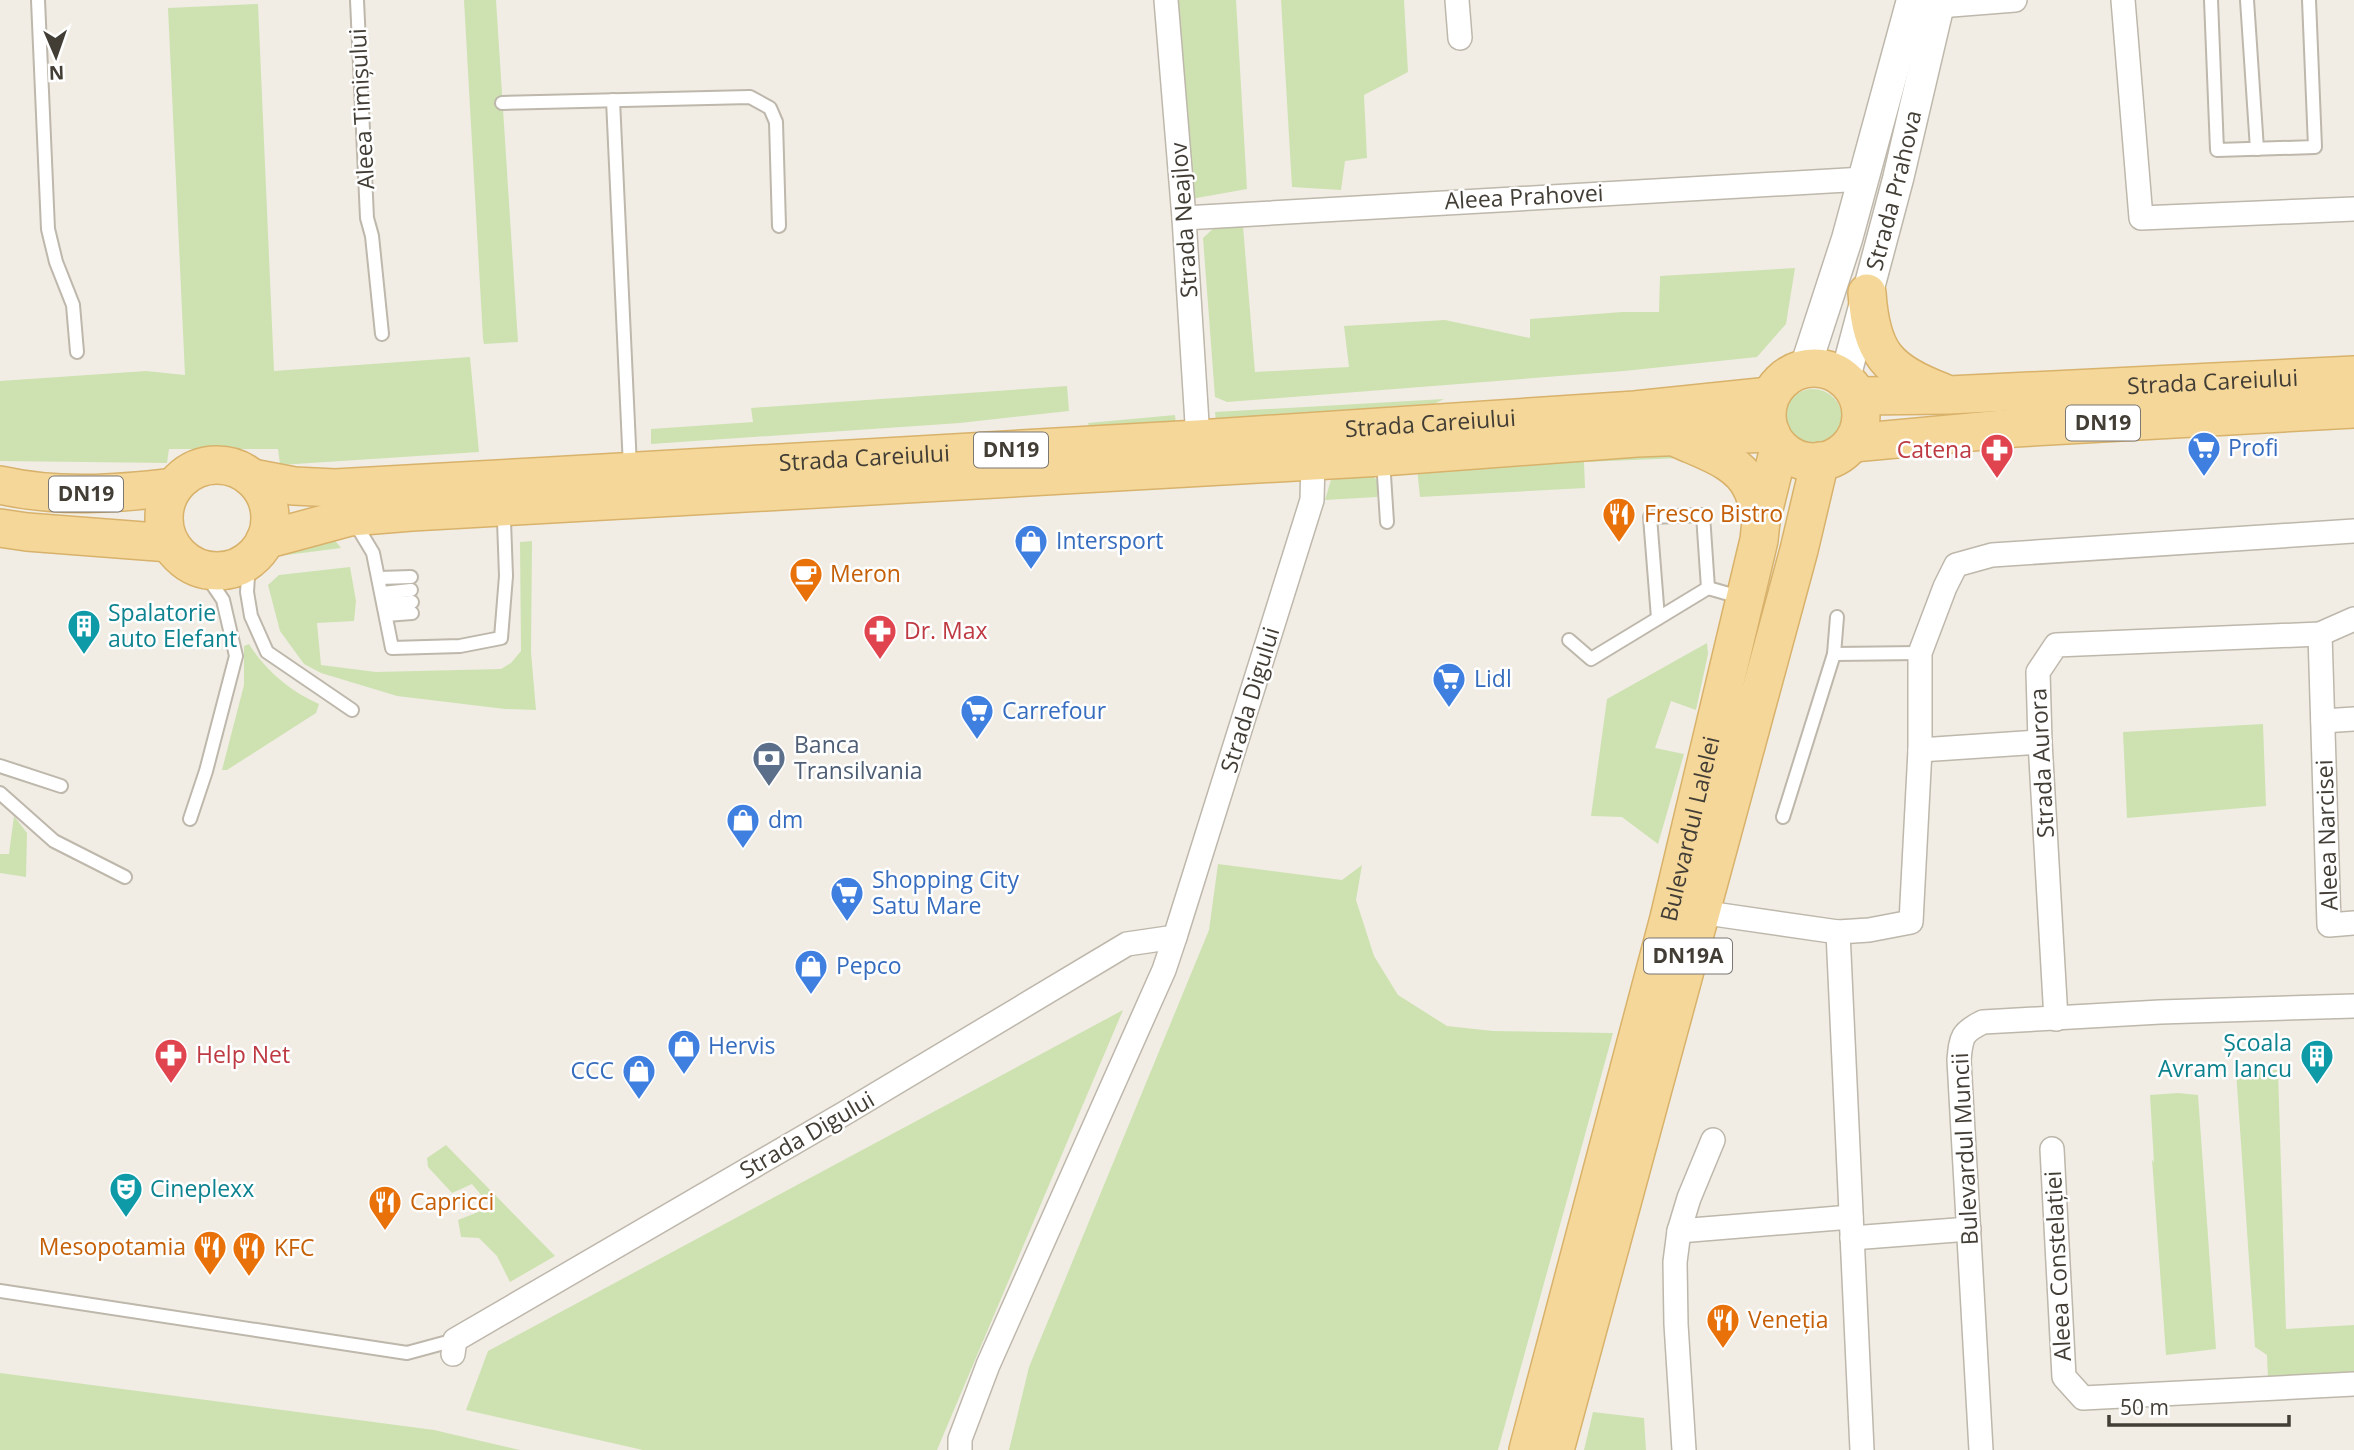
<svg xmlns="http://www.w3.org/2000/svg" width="2354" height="1450" font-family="'Open Sans',sans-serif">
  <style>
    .green { fill: #cee2b1 }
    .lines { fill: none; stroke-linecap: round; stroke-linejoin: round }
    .service-casing { stroke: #beb7ab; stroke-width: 16 }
    .minor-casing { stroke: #beb7ab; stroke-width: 26 }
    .tertiary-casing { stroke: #beb7ab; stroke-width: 33 }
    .primary-casing { stroke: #d8b26b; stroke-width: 40 }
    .service { stroke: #fff; stroke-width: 12 }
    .minor { stroke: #fff; stroke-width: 23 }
    .tertiary { stroke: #fff; stroke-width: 30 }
    .primary { stroke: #f5d799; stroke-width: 37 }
    .labels { text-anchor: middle; stroke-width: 5; stroke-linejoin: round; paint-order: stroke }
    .shield { fill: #fff; stroke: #7b7772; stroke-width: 2 }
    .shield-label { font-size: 21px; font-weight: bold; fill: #423d35 }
    .street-label { font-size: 23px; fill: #423d35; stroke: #fff }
    .shop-label { font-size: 23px; fill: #366cbe; stroke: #fff; text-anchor: start }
    .health-label { font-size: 23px; fill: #be3a42; stroke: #fff; text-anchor: start }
    .food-label { font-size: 23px; fill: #c56008; stroke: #fff; text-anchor: start }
    .culture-label { font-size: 23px; fill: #0d838f; stroke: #fff; text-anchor: start }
    .service-label { font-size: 23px; fill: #4e5e75; stroke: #fff; text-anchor: start }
  </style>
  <rect width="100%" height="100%" fill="#f1ede5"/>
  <g class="green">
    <path d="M 464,0 L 496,0 L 518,342 L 484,344 L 483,339 Z"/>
    <path d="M 1176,0 L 1236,0 L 1247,189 L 1191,199 Z"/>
    <path d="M 1281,0 L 1404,0 L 1408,72 L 1364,95 L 1367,158 L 1345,161 L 1341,190 L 1292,187 Z"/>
    <path d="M 258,4 L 274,371 L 470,357 L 479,452 L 280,465 L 278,449 L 169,449 L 167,463 L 0,461 L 0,381 L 146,371 L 185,375 L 168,8 Z"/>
    <path d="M 1216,226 L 1243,226 L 1255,372 L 1349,367 L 1344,326 L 1445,320 L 1530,338 L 1530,319 L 1622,312 L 1659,312 L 1660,276 L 1795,268 L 1786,324 L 1757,357 L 1624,371 L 1227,402 L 1215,397 L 1203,238 Z"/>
    <path d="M 1067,386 L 1069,411 L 960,423 L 651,444 L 651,429 L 753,422 L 751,408 Z"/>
    <circle cx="1813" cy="418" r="29"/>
    <path d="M 1444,399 L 1426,408 L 1217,430 L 1215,412 Z"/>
    <path d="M 1175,415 L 1176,425 L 1093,440 L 1088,423 Z"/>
    <path d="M 1681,444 L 1682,458 L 1584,462 L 1585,488 L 1420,497 L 1417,468 Z"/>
    <path d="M 1368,472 L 1377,480 L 1377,497 L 1325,500 L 1333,473 Z"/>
    <path d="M 333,538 L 341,548 L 271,557 Z"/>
    <path d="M 532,541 L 531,652 L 536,710 L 505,709 L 397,696 L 321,673 L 304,664 L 280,631 L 268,585 L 279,575 L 350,567 L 356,601 L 354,621 L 317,623 L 321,665 L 376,672 L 501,669 L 511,663 L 521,651 L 520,542 Z"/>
    <path d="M 1707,643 L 1708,654 L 1696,710 L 1671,701 L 1655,748 L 1684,754 L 1658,844 L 1622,817 L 1591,816 L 1607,699 Z"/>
    <path d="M 249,644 C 266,671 290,691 319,704 L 316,713 L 227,770 L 222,770 L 244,685 L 244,646 Z"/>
    <path d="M 2263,724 L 2266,806 L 2127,818 L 2123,732 Z"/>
    <path d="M 14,816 L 27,833 L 26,877 L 0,873 L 0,854 L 9,854 Z"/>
    <path d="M 1218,864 L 1342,880 L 1362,865 L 1356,900 L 1374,956 L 1398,995 L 1447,1026 L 1493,1031 L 1613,1033 L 1498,1450 L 1009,1450 L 1029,1367 L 1209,930 Z"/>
    <path d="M 1123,1010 L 937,1450 L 643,1450 L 466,1410 L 488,1351 Z"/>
    <path d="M 2278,1070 L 2286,1329 L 2354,1325 L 2354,1375 L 2268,1379 L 2267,1355 L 2255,1347 L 2236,1071 Z"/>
    <path d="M 2178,1093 L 2198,1095 L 2216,1349 L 2166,1355 L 2152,1159 L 2154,1163 L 2150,1095 Z"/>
    <path d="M 446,1145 L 555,1256 L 510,1282 L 497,1256 L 479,1238 L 461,1237 L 458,1220 L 491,1207 L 472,1184 L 452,1193 L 428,1167 L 427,1158 Z"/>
    <path d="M 0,1373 L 434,1430 L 520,1450 L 0,1450 Z"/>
    <path d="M 1593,1412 L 1644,1418 L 1646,1450 L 1584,1450 Z"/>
  </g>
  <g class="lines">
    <defs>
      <g id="service">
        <path d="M 38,0 L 48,229 L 56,262 L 73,305 L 77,352"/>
        <path d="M 357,0 L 367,218 L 372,236 L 382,334"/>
        <path d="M 2211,0 L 2217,150 L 2315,147 L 2309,0"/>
        <path d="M 2247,0 L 2257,149"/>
        <path d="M 613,100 L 630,467"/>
        <path d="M 502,103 L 750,97 L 770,108 L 776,122 L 779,226"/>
        <path d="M 1383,460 L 1387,522"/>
        <path d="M 355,523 L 373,553 L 392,648 L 460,646 L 501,638 L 506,576 L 504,521 L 511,512"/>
        <path d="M 249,560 L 247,592 L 251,616 L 267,652 L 352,710"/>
        <path d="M 379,578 L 411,577"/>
        <path d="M 382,593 L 411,590"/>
        <path d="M 384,604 L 412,602"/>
        <path d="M 386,615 L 412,613"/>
        <path d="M 1658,618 L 1650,517 L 1703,515 L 1708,588"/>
        <path d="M 1569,640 L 1591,659 L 1708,588 L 1743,598"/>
        <path d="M 1834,654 L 1920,653"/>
        <path d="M 0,766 L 61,786"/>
        <path d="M 0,793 L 54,841 L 125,877"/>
        <path d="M 1783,817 L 1834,654 L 1837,617"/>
        <path d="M 190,819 L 206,771 L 236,656 L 223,600 L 202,569"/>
        <path d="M 0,1291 L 407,1353 L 455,1340"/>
      </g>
      <g id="minor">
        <path d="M 1166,0 L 1184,218 L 1198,439"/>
        <path d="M 1457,0 L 1460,38"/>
        <path d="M 2123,0 L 2141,218 L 2354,209"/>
        <path d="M 1939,6 L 2015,0"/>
        <path d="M 1184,218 L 1864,179"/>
        <path d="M 2320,634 L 2329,925 L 2354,923"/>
        <path d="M 2323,721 L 2354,719"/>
        <path d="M 1920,750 L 2040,742"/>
        <path d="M 1700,912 L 1838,932 L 1869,930 L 1911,922 L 1920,750 L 1920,653 L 1945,587 L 1956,565 L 1992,555 L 2354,531"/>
        <path d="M 1838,932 L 1862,1450"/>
        <path d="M 2056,1019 L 2040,742 L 2038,672 L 2056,645 L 2320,634 L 2354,619"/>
        <path d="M 2052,1149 L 2064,1377 L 2083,1398 L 2354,1384"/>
        <path d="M 1679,1231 L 1851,1217"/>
        <path d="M 1852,1238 L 1969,1229"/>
        <path d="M 453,1354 L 455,1340 L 845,1113 L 1127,944 L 1175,937 L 1312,500 L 1313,460"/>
        <path d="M 960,1450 L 960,1439 L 988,1365 L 1164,970 L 1175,937"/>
        <path d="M 1684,1450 L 1676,1324 L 1675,1262 L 1679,1231 L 1689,1198 L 1713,1140"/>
        <path d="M 1981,1450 L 1959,1060 C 1961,1037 1962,1032 1983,1022 L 2160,1012 L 2354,1006"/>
      </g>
      <g id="tertiary">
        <path d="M 1805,368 L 1847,239 L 1912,0"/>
        <path id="s1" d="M 1845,378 L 1898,179 L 1940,0"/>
      </g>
      <g id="primary">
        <path d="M 1867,293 C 1871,353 1887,371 1942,392"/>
        <circle cx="1814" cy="415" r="47"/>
        <path id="s2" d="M 1859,396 L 1949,395 L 2354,375"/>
        <path d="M 1679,439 C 1705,451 1740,461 1752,489 C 1757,499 1758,511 1761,521"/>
        <path d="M 1853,443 L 2015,428 L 2354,409"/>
        <circle cx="217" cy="518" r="53"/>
        <path id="s3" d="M 252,478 L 294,486 L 335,488 L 533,477 L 1198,439 L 1635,410 L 1770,396"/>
        <path d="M 0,485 C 58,498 115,494 173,487"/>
        <path d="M 0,528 L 27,532 L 170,543"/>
        <path d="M 265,540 L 350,517 L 412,512 L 1382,457 L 1637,438 L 1771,433"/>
        <path id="s4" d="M 1528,1450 L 1669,918 L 1759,540 L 1761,521 L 1779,448"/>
        <path d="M 1555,1450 L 1799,550 L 1820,461"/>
      </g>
    </defs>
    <use href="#service" class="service-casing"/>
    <use href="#minor" class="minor-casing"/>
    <use href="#tertiary" class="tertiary-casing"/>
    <use href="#primary" class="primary-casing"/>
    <use href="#service" class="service"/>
    <use href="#minor" class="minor"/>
    <use href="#tertiary" class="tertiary"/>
    <use href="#primary" class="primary"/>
  </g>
  <defs>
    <symbol id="supermarket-pin" viewBox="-11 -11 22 30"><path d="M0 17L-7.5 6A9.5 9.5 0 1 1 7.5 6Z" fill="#3f7fe0" stroke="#fff"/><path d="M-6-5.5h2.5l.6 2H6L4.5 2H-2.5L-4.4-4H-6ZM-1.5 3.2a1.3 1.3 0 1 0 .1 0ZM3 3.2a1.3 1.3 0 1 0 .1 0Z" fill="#fff"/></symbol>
    <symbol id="pharmacy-pin" viewBox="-11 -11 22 30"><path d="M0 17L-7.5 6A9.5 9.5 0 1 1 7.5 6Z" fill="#e0444e" stroke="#fff"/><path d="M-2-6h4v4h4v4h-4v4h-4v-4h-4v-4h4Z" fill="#fff"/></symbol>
    <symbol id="restaurant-pin" viewBox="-11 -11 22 30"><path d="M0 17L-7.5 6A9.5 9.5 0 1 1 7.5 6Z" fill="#e8710a" stroke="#fff"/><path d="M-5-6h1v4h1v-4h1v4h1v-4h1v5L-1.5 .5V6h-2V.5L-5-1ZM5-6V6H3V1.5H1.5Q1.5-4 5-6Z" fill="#fff"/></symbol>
    <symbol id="shop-pin" viewBox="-11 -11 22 30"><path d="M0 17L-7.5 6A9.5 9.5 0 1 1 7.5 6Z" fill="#3f7fe0" stroke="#fff"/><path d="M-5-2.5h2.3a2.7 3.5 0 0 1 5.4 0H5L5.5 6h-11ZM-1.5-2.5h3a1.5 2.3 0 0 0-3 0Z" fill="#fff"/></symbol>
    <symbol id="cafe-pin" viewBox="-11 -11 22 30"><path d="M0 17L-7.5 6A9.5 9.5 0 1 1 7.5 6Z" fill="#e8710a" stroke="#fff"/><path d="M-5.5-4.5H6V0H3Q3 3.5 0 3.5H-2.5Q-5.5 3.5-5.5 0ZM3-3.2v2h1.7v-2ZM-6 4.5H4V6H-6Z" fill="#fff"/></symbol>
    <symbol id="building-pin" viewBox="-11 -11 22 30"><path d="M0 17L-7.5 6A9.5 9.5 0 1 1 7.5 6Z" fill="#0f9aa8" stroke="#fff"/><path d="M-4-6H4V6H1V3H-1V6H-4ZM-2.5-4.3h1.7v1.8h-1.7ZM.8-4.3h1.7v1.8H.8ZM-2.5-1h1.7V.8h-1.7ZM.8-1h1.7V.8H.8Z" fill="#fff"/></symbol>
    <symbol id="bank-pin" viewBox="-11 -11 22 30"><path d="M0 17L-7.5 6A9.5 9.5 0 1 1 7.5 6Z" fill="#5c6f8a" stroke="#fff"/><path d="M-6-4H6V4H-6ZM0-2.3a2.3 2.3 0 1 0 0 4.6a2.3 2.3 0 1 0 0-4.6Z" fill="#fff"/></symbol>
    <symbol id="theatre-pin" viewBox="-11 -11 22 30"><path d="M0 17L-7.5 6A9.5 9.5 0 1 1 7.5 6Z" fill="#0f9aa8" stroke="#fff"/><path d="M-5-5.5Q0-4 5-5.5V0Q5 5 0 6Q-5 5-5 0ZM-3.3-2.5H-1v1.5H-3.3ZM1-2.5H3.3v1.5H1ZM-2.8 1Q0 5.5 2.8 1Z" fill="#fff"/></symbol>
  </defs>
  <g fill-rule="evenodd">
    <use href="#supermarket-pin" x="2185" y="429" width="38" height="52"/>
    <use href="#pharmacy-pin" x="1978" y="431" width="38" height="52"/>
    <use href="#restaurant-pin" x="1600" y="495" width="38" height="52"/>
    <use href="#shop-pin" x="1012" y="522" width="38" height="52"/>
    <use href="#cafe-pin" x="787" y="555" width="38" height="52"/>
    <use href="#building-pin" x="65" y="607" width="38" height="52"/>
    <use href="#pharmacy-pin" x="861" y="612" width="38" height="52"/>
    <use href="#supermarket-pin" x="1430" y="660" width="38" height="52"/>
    <use href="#supermarket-pin" x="958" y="692" width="38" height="52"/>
    <use href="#bank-pin" x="750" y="739" width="38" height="52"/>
    <use href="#shop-pin" x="724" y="801" width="38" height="52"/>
    <use href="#supermarket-pin" x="828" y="874" width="38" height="52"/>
    <use href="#shop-pin" x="792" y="947" width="38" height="52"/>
    <use href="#shop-pin" x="665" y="1027" width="38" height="52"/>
    <use href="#pharmacy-pin" x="152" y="1036" width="38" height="52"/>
    <use href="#building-pin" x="2298" y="1037" width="38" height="52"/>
    <use href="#shop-pin" x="620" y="1052" width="38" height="52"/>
    <use href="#theatre-pin" x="107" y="1170" width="38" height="52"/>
    <use href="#restaurant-pin" x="366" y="1183" width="38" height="52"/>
    <use href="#restaurant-pin" x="191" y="1228" width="38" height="52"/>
    <use href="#restaurant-pin" x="230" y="1229" width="38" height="52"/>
    <use href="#restaurant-pin" x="1704" y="1301" width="38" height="52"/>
  </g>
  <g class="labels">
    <g class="shield">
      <rect x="2066" y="405.5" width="74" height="35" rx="5"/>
      <rect x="974" y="432.5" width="74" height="35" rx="5"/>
      <rect x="49" y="476.5" width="74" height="35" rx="5"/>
      <rect x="1644" y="938.5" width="88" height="35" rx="5"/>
    </g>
    <g class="shield-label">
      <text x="2103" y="430">DN19</text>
      <text x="1011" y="457">DN19</text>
      <text x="86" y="501">DN19</text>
      <text x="1688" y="963">DN19A</text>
    </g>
    <g class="street-label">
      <text transform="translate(362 109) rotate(-93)" y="8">Aleea Timișului</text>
      <text dy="8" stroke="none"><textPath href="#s1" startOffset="194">Strada Prahova</textPath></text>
      <text transform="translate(1524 197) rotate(-3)" y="8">Aleea Prahovei</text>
      <text transform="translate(1184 220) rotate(-94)" y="8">Strada Neajlov</text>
      <text dy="8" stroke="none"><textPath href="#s2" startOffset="354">Strada Careiului</textPath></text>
      <text dy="8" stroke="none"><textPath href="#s3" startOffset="1181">Strada Careiului</textPath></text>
      <text dy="8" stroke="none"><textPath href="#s3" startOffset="614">Strada Careiului</textPath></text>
      <text transform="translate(1250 700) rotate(-73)" y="8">Strada Digului</text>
      <text transform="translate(2042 763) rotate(-93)" y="8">Strada Aurora</text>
      <text dy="8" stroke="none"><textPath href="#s4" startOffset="642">Bulevardul Lalelei</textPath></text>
      <text transform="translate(2327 835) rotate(-92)" y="8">Aleea Narcisei</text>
      <text transform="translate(807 1135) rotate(-30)" y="8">Strada Digului</text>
      <text transform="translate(1965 1149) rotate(-93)" y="8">Bulevardul Muncii</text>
      <text transform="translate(2058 1266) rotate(-93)" y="8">Aleea Constelației</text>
    </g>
    <g class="shop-label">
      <text x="2228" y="456">Profi</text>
      <text x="1056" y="549">Intersport</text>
      <text x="1474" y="687">Lidl</text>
      <text x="1002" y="719">Carrefour</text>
      <text x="768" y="828">dm</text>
      <text x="872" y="888">Shopping City<tspan x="872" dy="26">Satu Mare</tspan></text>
      <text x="836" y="974">Pepco</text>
      <text x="708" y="1054">Hervis</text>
      <text x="614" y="1079" text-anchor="end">CCC</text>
    </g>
    <g class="health-label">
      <text x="1972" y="458" text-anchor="end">Catena</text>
      <text x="904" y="639">Dr. Max</text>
      <text x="196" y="1063">Help Net</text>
    </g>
    <g class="food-label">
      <text x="1644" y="522">Fresco Bistro</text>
      <text x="830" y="582">Meron</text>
      <text x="410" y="1210">Capricci</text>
      <text x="186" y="1255" text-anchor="end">Mesopotamia</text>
      <text x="274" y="1256">KFC</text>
      <text x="1748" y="1328">Veneția</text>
    </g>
    <g class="culture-label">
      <text x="108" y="621">Spalatorie<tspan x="108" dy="26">auto Elefant</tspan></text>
      <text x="2292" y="1051" text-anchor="end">Școala<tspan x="2292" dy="26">Avram Iancu</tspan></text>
      <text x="150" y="1197">Cineplexx</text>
    </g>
    <g class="service-label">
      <text x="794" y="753">Banca<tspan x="794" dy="26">Transilvania</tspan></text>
    </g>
  </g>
  <g transform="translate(56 56) rotate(178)" stroke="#ffffff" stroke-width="5" paint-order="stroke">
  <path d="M0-5L12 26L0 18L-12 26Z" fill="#423d35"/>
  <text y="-10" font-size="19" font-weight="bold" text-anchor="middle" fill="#423d35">N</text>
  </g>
  <path d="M2109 1415v10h180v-10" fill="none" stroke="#423d35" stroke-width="3.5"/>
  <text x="2120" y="1415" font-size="21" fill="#423d35" stroke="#ffffff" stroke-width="5" paint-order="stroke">50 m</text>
</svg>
